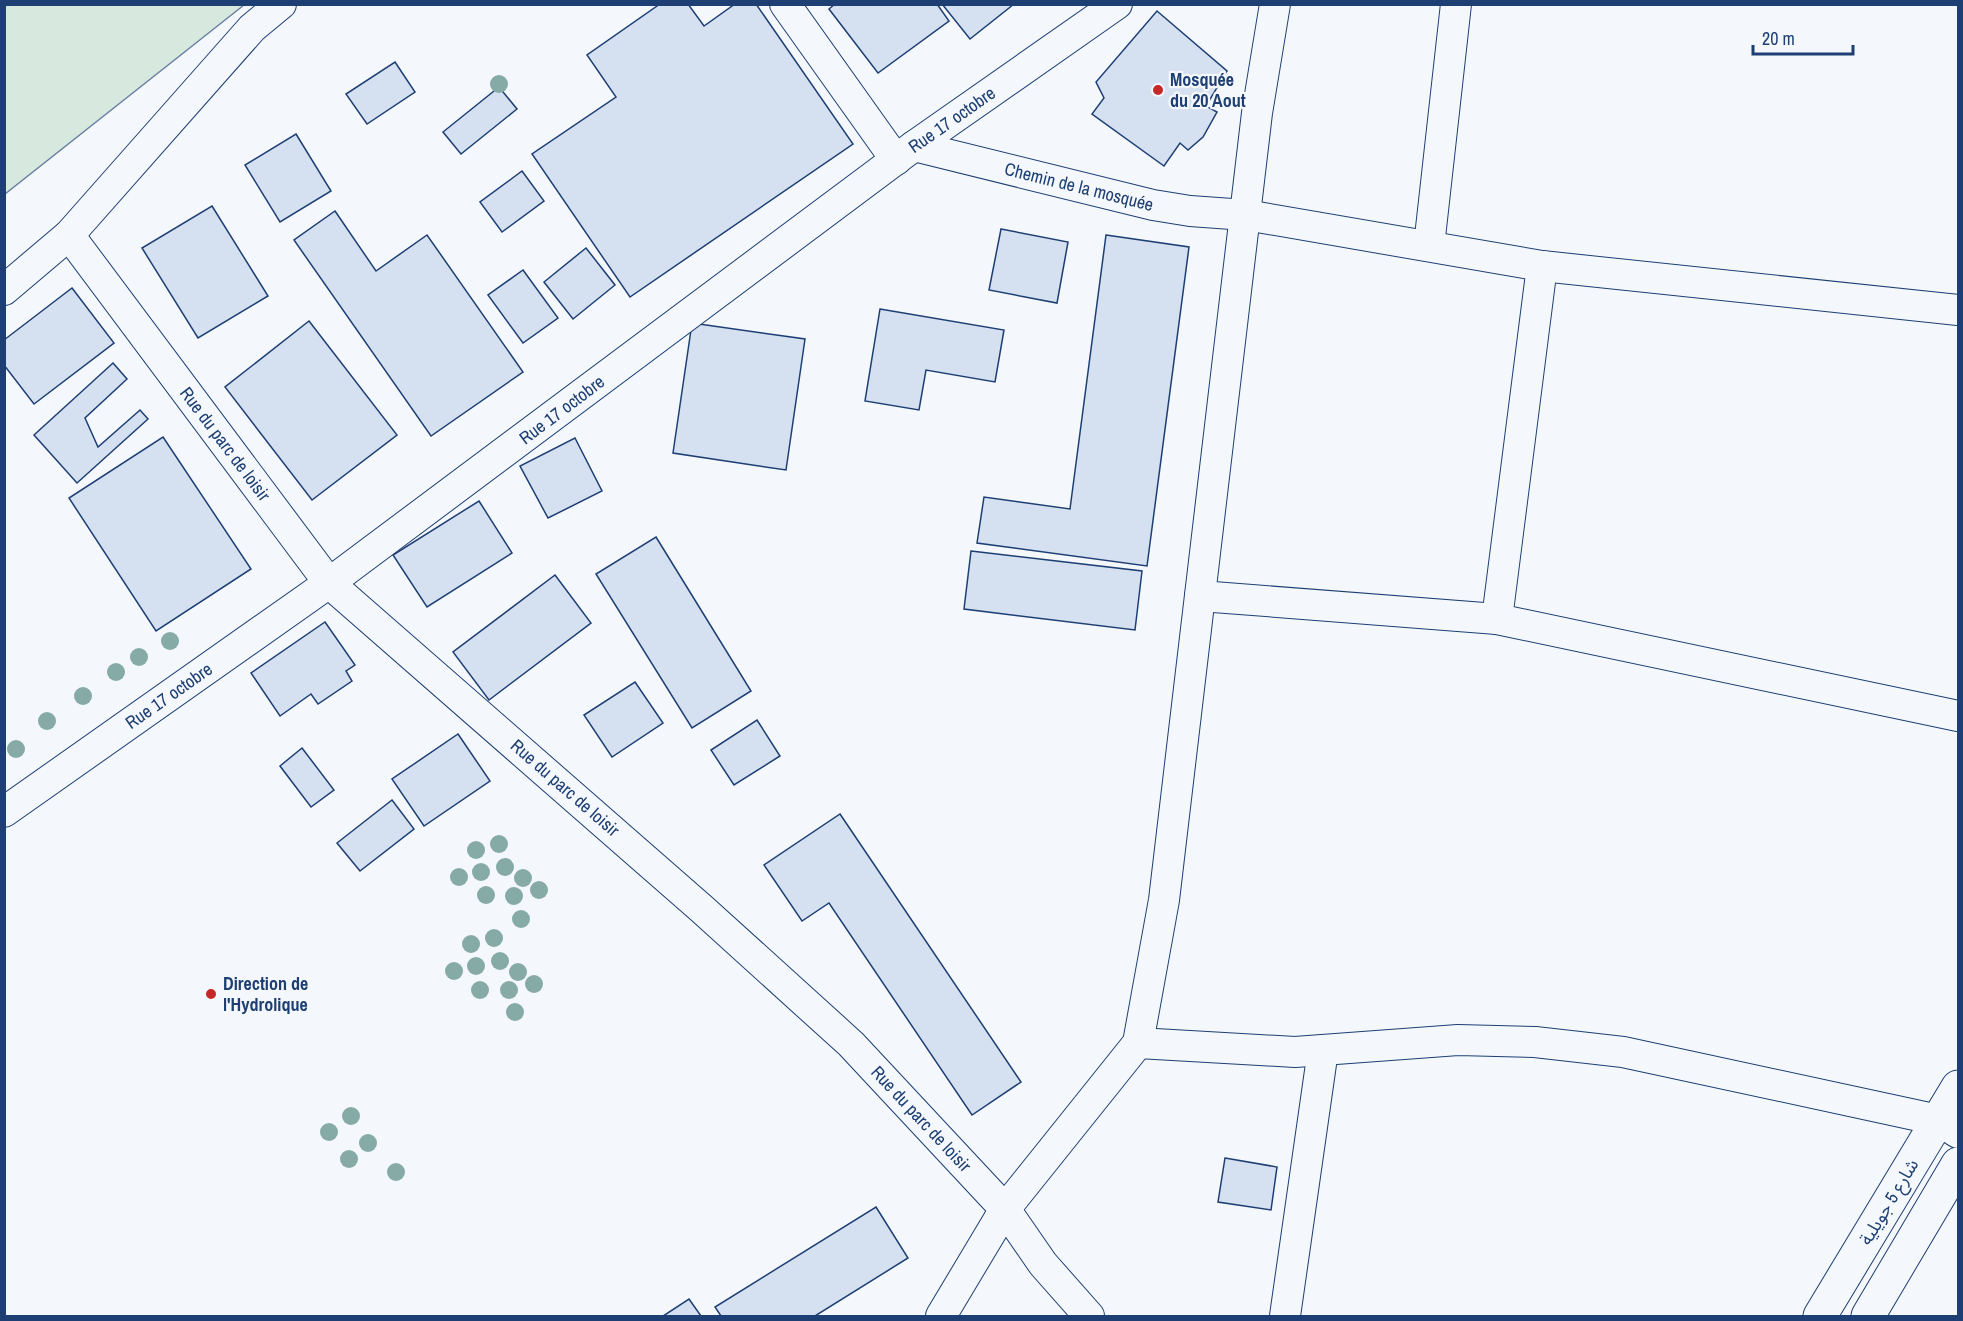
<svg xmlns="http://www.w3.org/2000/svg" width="1963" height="1321" font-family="'Archivo Narrow','Noto Sans Arabic',sans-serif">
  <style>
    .green { fill: #d7e8df; stroke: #687fa3; stroke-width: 1.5 }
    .building { fill: #d5e0f0; stroke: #1d3f73; stroke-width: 1.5 }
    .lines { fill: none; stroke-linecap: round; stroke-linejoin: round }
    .street-casing { stroke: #1d3f73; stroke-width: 32 }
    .primary-casing { stroke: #1d3f73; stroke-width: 35 }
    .street { stroke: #f4f7fb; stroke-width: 30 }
    .primary { stroke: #f4f7fb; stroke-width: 33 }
    .tree { fill: #86aba6 }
    .poi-dot { fill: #c62828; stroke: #f4f7fb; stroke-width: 2 }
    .labels { text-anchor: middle; stroke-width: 4.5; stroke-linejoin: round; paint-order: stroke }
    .poi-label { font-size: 18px; font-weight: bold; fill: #1d3f73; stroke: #f4f7fb; text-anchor: start }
    .street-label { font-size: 18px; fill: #1d3f73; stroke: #f4f7fb }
  </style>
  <rect width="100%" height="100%" fill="#f4f7fb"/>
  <path class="green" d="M 5,4 L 244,4 L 244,5 L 5,194 Z"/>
  <g class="building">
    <path d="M 660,4 L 688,4 L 704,26 L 735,4 L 756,4 L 853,144 L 630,297 L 532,154 L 616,97 L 587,55 Z"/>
    <path d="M 835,4 L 937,4 L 949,21 L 878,73 L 829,9 Z"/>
    <path d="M 942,4 L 1014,4 L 970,39 Z"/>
    <path d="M 1157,11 L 1227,71 L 1206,106 L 1217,112 L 1203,137 L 1188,150 L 1180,143 L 1164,166 L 1092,114 L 1104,98 L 1096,82 Z"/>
    <path d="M 395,62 L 415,92 L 367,124 L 346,94 Z"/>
    <path d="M 499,87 L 517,109 L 461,154 L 443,132 Z"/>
    <path d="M 296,134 L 331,191 L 280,222 L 245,165 Z"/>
    <path d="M 522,171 L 544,201 L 502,232 L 480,202 Z"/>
    <path d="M 212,206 L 268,296 L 198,338 L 142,248 Z"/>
    <path d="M 335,211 L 376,271 L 427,235 L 523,372 L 431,436 L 294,240 Z"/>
    <path d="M 1001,229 L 1068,242 L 1057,303 L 989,290 Z"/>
    <path d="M 1106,235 L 1189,247 L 1147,566 L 977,543 L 984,497 L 1070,509 Z"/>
    <path d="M 586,248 L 615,285 L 573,319 L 544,282 Z"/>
    <path d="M 523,270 L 558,318 L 523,343 L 488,295 Z"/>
    <path d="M 72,288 L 114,343 L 34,404 L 4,365 L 4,340 Z"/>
    <path d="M 880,309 L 1004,330 L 995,382 L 926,370 L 919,410 L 865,401 Z"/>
    <path d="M 309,321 L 397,435 L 312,500 L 225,387 Z"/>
    <path d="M 692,323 L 805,339 L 786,470 L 673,453 Z"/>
    <path d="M 113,363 L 127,379 L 85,418 L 98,447 L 140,410 L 148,419 L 77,483 L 34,435 Z"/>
    <path d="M 163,437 L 251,569 L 156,631 L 69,498 Z"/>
    <path d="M 575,438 L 602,491 L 548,518 L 520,466 Z"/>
    <path d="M 479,501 L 512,553 L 427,607 L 393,555 Z"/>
    <path d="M 656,537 L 751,691 L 692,728 L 596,574 Z"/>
    <path d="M 971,551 L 1142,571 L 1135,630 L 964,609 Z"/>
    <path d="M 555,575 L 591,623 L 489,700 L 453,652 Z"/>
    <path d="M 325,622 L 355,665 L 346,671 L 352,681 L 318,704 L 311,694 L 280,716 L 251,673 Z"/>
    <path d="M 635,682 L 663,723 L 612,757 L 584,715 Z"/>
    <path d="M 757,720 L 780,756 L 734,785 L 711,750 Z"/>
    <path d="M 458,734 L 490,781 L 424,826 L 392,779 Z"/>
    <path d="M 302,748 L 334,790 L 311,807 L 280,766 Z"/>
    <path d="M 392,800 L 414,829 L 360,871 L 337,843 Z"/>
    <path d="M 840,814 L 1021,1082 L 972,1115 L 829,903 L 802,921 L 764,865 Z"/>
    <path d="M 1225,1158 L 1277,1167 L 1271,1210 L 1218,1202 Z"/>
    <path d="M 876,1207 L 908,1258 L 815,1316 L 721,1316 L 715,1307 Z"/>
    <path d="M 689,1299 L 701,1316 L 663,1316 Z"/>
  </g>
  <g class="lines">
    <defs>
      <g id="street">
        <path d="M 785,4 L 896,160"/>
        <path d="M 914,146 L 1153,205 L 1190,211 L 1246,215 L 1542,266 L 1958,310"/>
        <path d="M 69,235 L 329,583 L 702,909 L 851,1044 L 1005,1209 L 1043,1264 L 1089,1316"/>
        <path d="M 1429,246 L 1456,4"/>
        <path d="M 1542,266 L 1497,619 L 1958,716"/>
        <path d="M 4,290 L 69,235 L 252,28 L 281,4"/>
        <path d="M 1200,596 L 1497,619"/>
        <path d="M 4,812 L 329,583 L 914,146 L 1117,4"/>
        <path d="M 1138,1043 L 1295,1052 L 1458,1040 L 1535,1042 L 1623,1052 L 1938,1120 L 1958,1133"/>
        <path d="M 941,1316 L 1005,1209 L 1138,1043 L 1164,900 L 1257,113 L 1275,4"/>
        <path d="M 1285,1316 L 1323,1050"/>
      </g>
      <g id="primary">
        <path d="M 1820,1316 L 1958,1087"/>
        <path d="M 1868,1316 L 1958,1164"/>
      </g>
    </defs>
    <use href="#street" class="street-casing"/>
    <use href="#primary" class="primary-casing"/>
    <use href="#street" class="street"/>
    <use href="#primary" class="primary"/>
  </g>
  <g class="tree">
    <circle cx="499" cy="84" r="9"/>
    <circle cx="170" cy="641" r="9"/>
    <circle cx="139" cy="657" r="9"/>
    <circle cx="116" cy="672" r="9"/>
    <circle cx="83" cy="696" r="9"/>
    <circle cx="47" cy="721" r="9"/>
    <circle cx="16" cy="749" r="9"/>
    <circle cx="499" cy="844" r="9"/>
    <circle cx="476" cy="850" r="9"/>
    <circle cx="505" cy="867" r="9"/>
    <circle cx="481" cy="872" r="9"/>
    <circle cx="459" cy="877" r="9"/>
    <circle cx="523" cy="878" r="9"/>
    <circle cx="539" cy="890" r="9"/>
    <circle cx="486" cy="895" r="9"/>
    <circle cx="514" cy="896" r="9"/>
    <circle cx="521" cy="919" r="9"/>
    <circle cx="494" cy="938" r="9"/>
    <circle cx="471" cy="944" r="9"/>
    <circle cx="500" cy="961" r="9"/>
    <circle cx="476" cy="966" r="9"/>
    <circle cx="454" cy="971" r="9"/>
    <circle cx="518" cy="972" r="9"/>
    <circle cx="534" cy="984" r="9"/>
    <circle cx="480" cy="990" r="9"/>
    <circle cx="509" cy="990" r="9"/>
    <circle cx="515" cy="1012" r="9"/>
    <circle cx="351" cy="1116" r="9"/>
    <circle cx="329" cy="1132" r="9"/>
    <circle cx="368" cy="1143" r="9"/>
    <circle cx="349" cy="1159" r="9"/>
    <circle cx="396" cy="1172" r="9"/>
  </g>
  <g class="poi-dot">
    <circle cx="1158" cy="90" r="6"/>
    <circle cx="211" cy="994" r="6"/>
  </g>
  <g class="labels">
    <g class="poi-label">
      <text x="1170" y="86">Mosquée<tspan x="1170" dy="21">du 20 Aout</tspan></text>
      <text x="223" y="990">Direction de<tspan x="223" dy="21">l'Hydrolique</tspan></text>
    </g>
    <g class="street-label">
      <text transform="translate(952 120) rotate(-35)" y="6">Rue 17 octobre</text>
      <text transform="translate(1079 187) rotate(14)" y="6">Chemin de la mosquée</text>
      <text transform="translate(562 410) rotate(-37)" y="6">Rue 17 octobre</text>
      <text transform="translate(225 444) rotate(53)" y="6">Rue du parc de loisir</text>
      <text transform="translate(169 696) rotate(-35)" y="6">Rue 17 octobre</text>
      <text transform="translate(565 788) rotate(41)" y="6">Rue du parc de loisir</text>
      <text transform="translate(921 1119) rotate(47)" y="6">Rue du parc de loisir</text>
      <text transform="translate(1889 1202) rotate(-59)" y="6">شارع 5 جويلية</text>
    </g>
  </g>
  <rect width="1963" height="1321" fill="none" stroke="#1d3f73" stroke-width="12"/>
  <path d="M1753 45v9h100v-9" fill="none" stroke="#1d3f73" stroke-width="3"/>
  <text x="1762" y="45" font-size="18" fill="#1d3f73" stroke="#f4f7fb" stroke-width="4.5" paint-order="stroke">20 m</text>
</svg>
